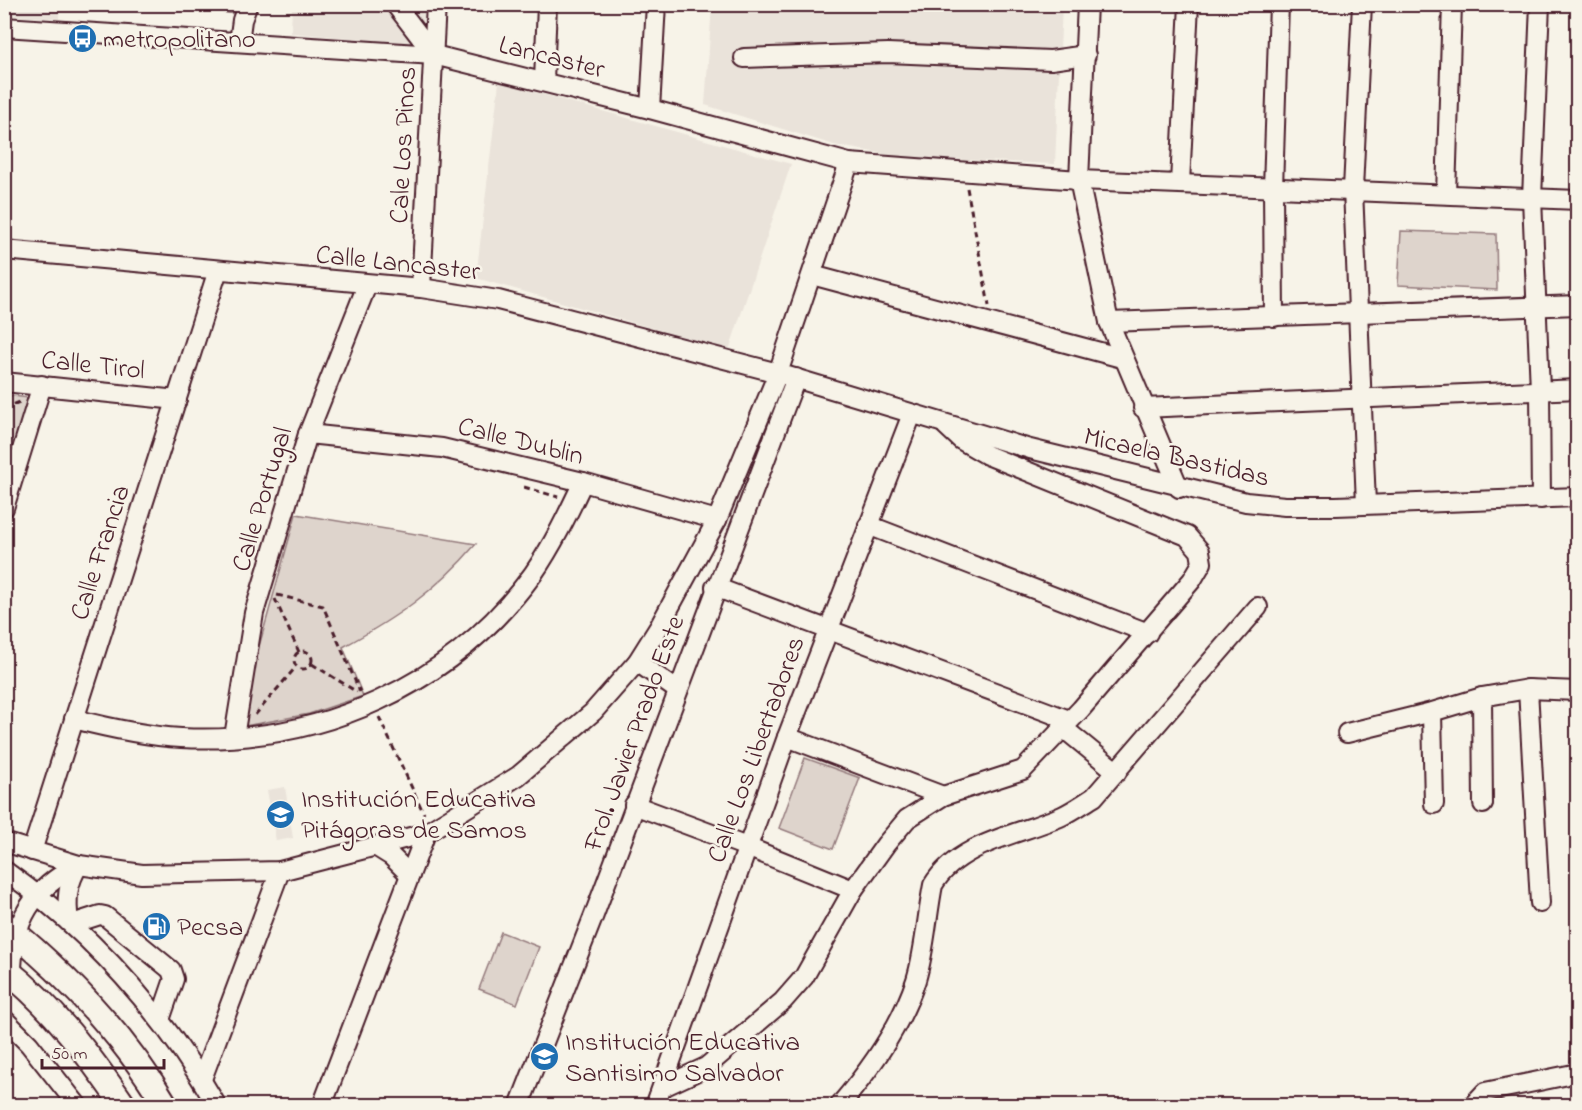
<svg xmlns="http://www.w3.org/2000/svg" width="1582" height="1110" font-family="'Indie Flower',sans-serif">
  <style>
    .built { fill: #eae3da }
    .green { fill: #ded4cc; stroke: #947a7c; stroke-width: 1.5 }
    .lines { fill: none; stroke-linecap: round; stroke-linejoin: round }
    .minor-casing { stroke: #4a1f2b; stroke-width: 22 }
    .major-casing { stroke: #4a1f2b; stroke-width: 28 }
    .path { stroke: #4a1f2b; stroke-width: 3; stroke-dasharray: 6 4.5; stroke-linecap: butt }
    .minor { stroke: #f7f3e8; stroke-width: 18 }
    .major { stroke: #f7f3e8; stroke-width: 24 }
    .labels { text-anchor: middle; stroke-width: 5; stroke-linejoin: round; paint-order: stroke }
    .poi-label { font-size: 27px; fill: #4a1f2b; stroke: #f7f3e8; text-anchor: start }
    .street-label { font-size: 27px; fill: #4a1f2b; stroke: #f7f3e8 }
  </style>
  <rect width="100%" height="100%" fill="#f7f3e8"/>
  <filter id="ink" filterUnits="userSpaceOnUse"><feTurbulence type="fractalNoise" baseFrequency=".0167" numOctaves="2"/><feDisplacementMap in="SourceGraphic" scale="12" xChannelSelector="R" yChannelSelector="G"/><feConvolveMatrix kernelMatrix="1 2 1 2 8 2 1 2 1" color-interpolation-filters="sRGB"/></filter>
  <g filter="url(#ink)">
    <g class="built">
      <path d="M 4,5 L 59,5 L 59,19 L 5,15 Z"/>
      <path d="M 292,5 L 428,5 L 427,34 L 413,44 L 291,33 Z"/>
      <path d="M 712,5 L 1062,5 L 1055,164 L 901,157 L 834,145 L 705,105 Z"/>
      <path d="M 499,82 L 791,164 L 729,350 L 476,278 Z"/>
      <path d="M 285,787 L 293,838 L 276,841 L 267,790 Z"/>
    </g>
    <g class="green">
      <path d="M 152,4 L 237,5 L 236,14 Z"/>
      <path d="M 1401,231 L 1496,234 L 1497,290 L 1398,285 Z"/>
      <path d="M 5,395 L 29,398 L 30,403 L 5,474 Z"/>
      <path d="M 296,514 L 476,544 C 436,591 396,618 343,647 L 363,696 L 309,714 L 245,726 L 258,650 Z"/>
      <path d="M 805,758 L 860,778 L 833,849 L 779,828 Z"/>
      <path d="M 501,932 L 539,947 L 517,1004 L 479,989 Z"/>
    </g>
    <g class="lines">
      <defs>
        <g id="minor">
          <path d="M 395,4 L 434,55"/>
          <path d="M 1087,4 L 1079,180 L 1109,322 L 1179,488"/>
          <path d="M 1362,4 L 1353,189 L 1366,504"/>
          <path d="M 1540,4 L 1532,198 L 1540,390 L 1541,499"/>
          <path d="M 4,27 L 434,55 L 650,109 L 849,163 L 1079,180 L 1578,200"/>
          <path d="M 239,42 L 242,20 L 248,4"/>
          <path d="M 744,58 L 888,53 L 1051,60 L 1086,55"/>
          <path d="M 544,81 L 547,4"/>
          <path d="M 650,109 L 656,4"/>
          <path d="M 1180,183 L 1189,4"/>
          <path d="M 1446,194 L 1452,4"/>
          <path d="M 4,250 L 421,288 L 498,300 L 778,373 L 1030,449 L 1246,502 L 1285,506 L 1336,506 L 1578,497"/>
          <path d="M 812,275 L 1122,358"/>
          <path d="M 421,288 L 436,4"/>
          <path d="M 1274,317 L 1273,188 L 1279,4"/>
          <path d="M 1109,322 L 1578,305"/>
          <path d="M 4,382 L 177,400"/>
          <path d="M 1143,408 L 1578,389"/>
          <path d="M 308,434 L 442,448 L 583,482 L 717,520"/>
          <path d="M 4,508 L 42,385"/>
          <path d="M 868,525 L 1148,633"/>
          <path d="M 715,587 L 1069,720"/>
          <path d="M 637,662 L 677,690"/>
          <path d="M 1528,689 L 1540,903"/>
          <path d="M 1482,697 L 1483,804"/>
          <path d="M 74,719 C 109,728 145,736 181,738 C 320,745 451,686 533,574 C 553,545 568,514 583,482"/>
          <path d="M 1062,727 L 1117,772"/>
          <path d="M 1347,733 L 1432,712"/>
          <path d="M 234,737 L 254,613 L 308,434 L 367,285"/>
          <path d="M 787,737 L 943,796"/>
          <path d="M 1434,804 L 1432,712 L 1482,697 L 1528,689 L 1578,691"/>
          <path d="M 634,805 L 747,847 L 853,890"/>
          <path d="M 4,842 L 79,865 L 142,874 L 280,871 L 426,833 L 518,776 L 593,712 L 637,662 L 659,627 L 717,520 L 778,373 L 849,163"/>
          <path d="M 375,846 L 391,856 L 410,875"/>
          <path d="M 32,851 L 218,270"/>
          <path d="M 4,870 C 91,932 163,1013 217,1106"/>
          <path d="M 69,922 C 66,900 67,883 79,865"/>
          <path d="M 72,924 L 100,915 L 105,916 L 171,970 L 174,979 L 160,1020"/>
          <path d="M 12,974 C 12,922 32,888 79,865"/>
          <path d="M 4,1019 L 29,1044 L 78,1106"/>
          <path d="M 202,1079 L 280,871"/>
          <path d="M 663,1087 L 706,1067 L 783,1001 L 804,977 L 853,890 L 886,844 L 907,819 L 943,796 L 1023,770 L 1081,709 L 1192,580 L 1202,563 L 1200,551 L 1187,536 L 987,455 L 961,440 L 946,426"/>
          <path d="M 322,1106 L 426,833"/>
          <path d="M 519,1106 L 594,915 L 796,378"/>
          <path d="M 655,1106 L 787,737 L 912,414"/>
          <path d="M 839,1106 C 870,1070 901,1026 916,980 C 925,951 927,915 933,885 C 959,842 1019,835 1062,816 C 1073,811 1084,803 1094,797 L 1258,607"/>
          <path d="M 1472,1106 L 1485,1092 L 1578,1073"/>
        </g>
        <g id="major">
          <path d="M 4,924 C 68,976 124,1035 166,1106"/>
          <path d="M 4,968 C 53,1007 89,1055 124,1106"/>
        </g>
      </defs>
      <use href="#minor" class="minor-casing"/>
      <use href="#major" class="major-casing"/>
      <g class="path">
        <path d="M 967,188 L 989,306"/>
        <path d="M 4,408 L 20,402"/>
        <path d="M 524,487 L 558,497"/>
        <path d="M 277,595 L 323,606 L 360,692"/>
        <path d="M 275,599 L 299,652"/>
        <circle cx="303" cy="660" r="9"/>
        <path d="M 312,664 L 357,692"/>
        <path d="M 255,715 L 296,667"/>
        <path d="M 379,717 L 424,814"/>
        <path d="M 1387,1106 L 1398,1103 L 1413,1106"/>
      </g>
      <use href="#minor" class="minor"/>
      <use href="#major" class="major"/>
    </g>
  </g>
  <defs>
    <symbol id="bus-disc" viewBox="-11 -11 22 22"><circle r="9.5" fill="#1f6fb2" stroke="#f7f3e8"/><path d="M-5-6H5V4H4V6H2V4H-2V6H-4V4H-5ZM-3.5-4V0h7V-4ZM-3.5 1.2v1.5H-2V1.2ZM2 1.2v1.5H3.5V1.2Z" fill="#fff"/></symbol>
    <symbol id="school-disc" viewBox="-11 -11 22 22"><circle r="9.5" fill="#1f6fb2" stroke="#f7f3e8"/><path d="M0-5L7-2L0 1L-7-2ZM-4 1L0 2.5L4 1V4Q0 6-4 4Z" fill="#fff"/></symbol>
    <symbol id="fuel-disc" viewBox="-11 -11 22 22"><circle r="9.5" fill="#1f6fb2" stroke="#f7f3e8"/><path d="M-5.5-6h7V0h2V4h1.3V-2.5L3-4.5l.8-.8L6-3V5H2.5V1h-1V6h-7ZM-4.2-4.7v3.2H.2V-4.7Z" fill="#fff"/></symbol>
  </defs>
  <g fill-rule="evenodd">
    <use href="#bus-disc" x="66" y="22" width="33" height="33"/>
    <use href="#school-disc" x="264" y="798" width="33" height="33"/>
    <use href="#fuel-disc" x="140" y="910" width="33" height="33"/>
    <use href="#school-disc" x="528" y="1040" width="33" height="33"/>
  </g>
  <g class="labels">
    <g class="poi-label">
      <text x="103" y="47">metropolitano</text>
      <text x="301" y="807">Institución Educativa<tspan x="301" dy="31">Pitágoras de Samos</tspan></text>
      <text x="177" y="935">Pecsa</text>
      <text x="565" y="1050">Institución Educativa<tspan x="565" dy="31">Santisimo Salvador</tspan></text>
    </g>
    <g class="street-label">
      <text transform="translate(552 56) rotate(14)" y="9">Lancaster</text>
      <text transform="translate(402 145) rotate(-87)" y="9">Cale Los Pinos</text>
      <text transform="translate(398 262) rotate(6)" y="9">Calle Lancaster</text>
      <text transform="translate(93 364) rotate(6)" y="9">Calle Tirol</text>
      <text transform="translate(521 440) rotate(14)" y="9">Calle Dublin</text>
      <text transform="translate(1177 456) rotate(13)" y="9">Micaela Bastidas</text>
      <text transform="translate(261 499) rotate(-73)" y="9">Calle Portugal</text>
      <text transform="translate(99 552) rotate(-72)" y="9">Calle Francia</text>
      <text transform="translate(633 733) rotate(-70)" y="9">Frol. Javier Prado Este</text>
      <text transform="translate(755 749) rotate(-70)" y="9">Calle Los Libertadores</text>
    </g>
  </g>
  <rect width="1582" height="1110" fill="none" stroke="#f7f3e8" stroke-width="24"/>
  <rect x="12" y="12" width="1558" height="1086" fill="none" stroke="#4a1f2b" stroke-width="2" filter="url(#ink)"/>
  <path d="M42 1059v9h122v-9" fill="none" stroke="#4a1f2b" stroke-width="3"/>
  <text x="51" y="1059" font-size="18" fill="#4a1f2b" stroke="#f7f3e8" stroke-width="4.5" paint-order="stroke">50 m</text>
</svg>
